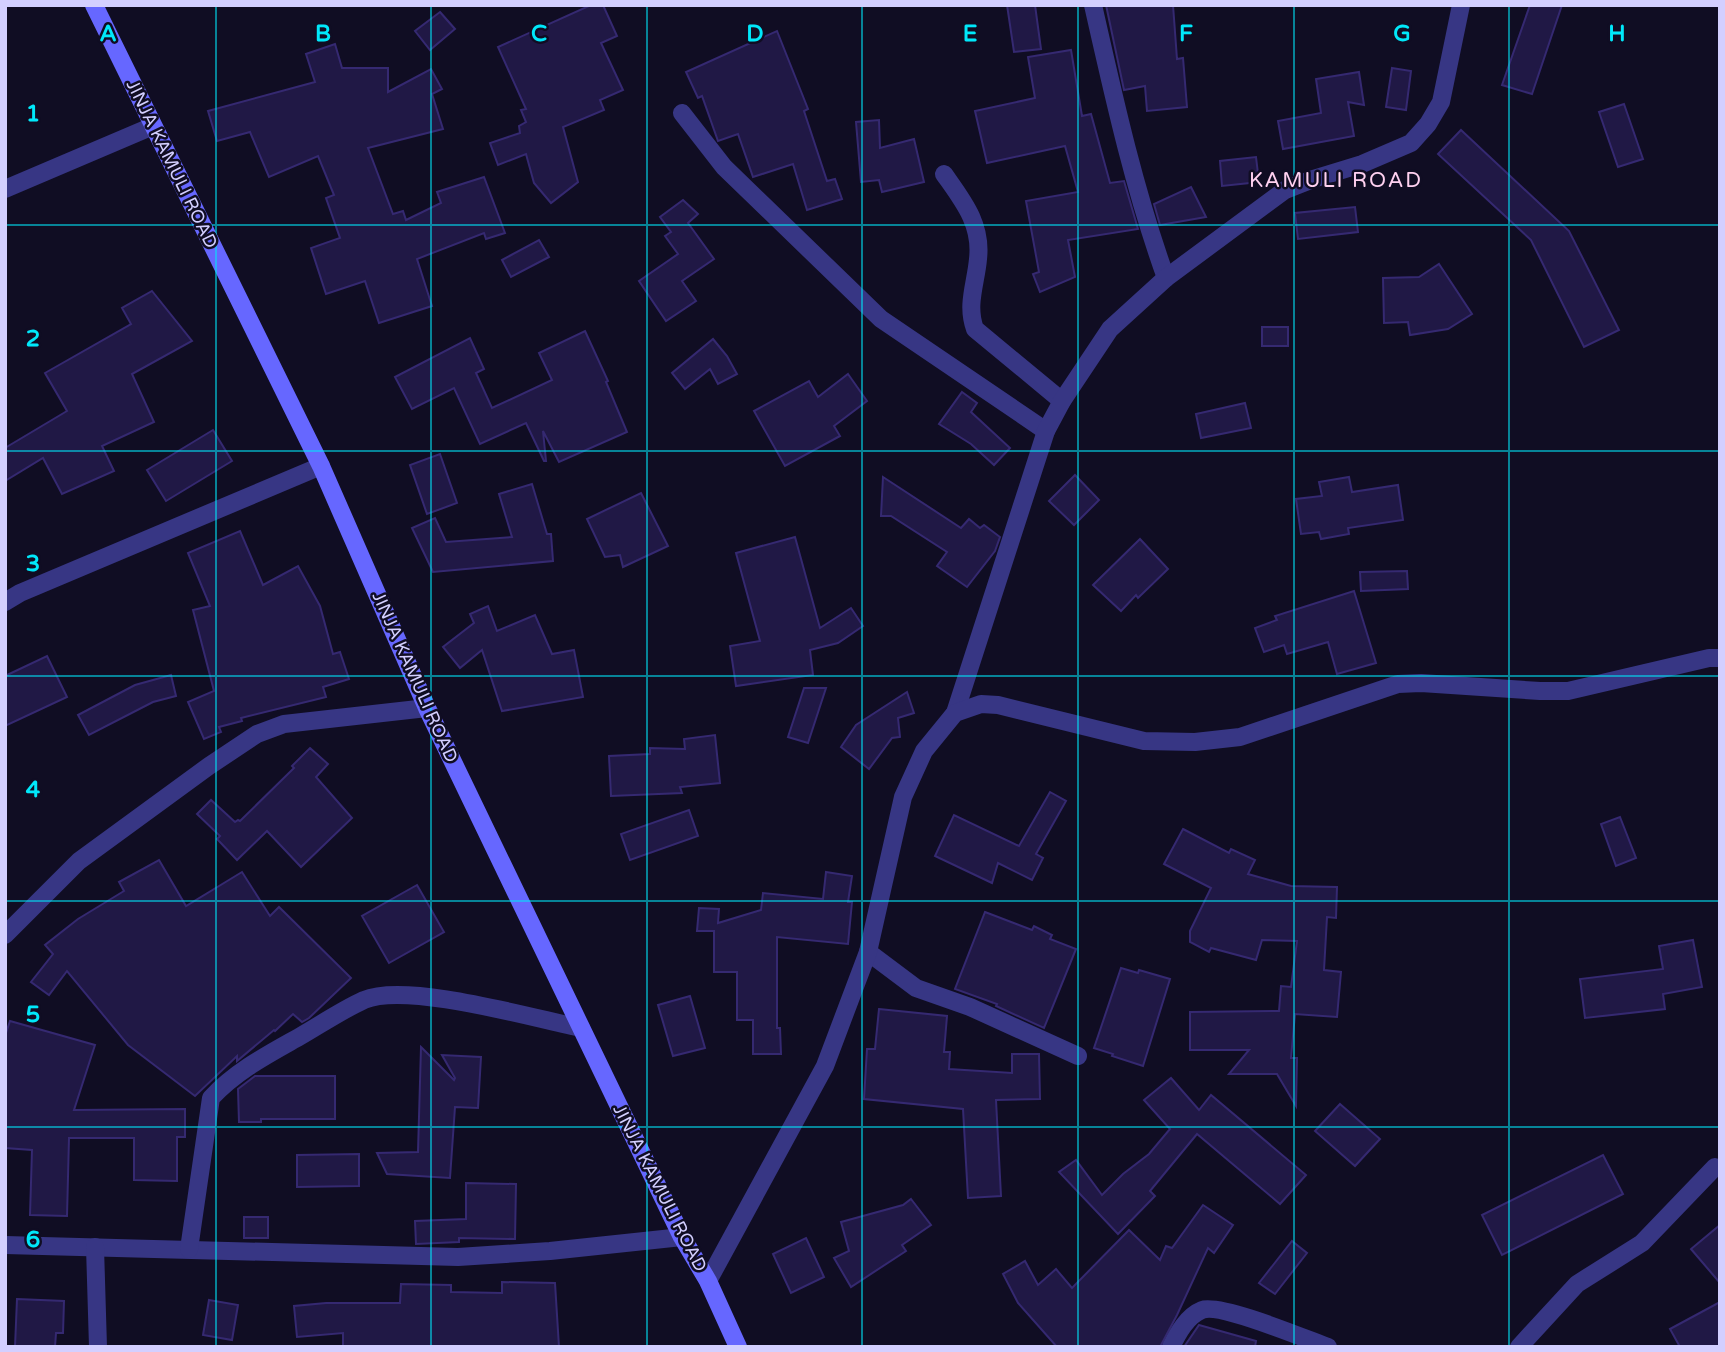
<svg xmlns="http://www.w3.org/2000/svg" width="1725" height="1352" font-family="'Varela Round',sans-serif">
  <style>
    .building { fill: #201845; stroke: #352971; stroke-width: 2 }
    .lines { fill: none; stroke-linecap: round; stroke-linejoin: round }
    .minor { stroke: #373684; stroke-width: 18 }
    .secondary { stroke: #6667ff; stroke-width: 18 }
    .grid { fill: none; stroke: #00e8fa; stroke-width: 2; stroke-opacity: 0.55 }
    .labels { text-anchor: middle; stroke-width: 5; stroke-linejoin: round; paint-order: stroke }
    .street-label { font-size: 18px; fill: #d3cfff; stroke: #100d23 }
    .quarter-label { font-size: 21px; letter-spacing: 2px; fill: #ffd1f0; stroke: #100d23 }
    .grid-label { font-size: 23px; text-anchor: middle; font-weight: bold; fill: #00e8fa; stroke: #100d23; stroke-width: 5; stroke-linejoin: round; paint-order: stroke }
  </style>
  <rect width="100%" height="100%" fill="#100d23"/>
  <g class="building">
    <path d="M 591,5 L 603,5 L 617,36 L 601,43 L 623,90 L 600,100 L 604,110 L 563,127 L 578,182 L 551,203 L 534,183 L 526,154 L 498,165 L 490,143 L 520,133 L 519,126 L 526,122 L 521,110 L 526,109 L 498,47 Z"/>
    <path d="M 1007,5 L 1035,5 L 1041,49 L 1014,52 Z"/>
    <path d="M 1106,5 L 1173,5 L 1177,59 L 1183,58 L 1187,107 L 1147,111 L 1145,86 L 1124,90 Z"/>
    <path d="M 1530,5 L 1562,5 L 1532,94 L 1502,85 Z"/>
    <path d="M 440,12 L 455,29 L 430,50 L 415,31 Z"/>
    <path d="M 777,31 L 808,109 L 804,111 L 827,181 L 835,179 L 842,199 L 807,210 L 793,164 L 753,177 L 738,134 L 718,141 L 702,96 L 698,98 L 686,72 Z"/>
    <path d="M 335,44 L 342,68 L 388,68 L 388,92 L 431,69 L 442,89 L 432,94 L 443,129 L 368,148 L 393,214 L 403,211 L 406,220 L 441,203 L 437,192 L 484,177 L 505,233 L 486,239 L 484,233 L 417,259 L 432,306 L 379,323 L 365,281 L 326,294 L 311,248 L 340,238 L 326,198 L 334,195 L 318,156 L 269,177 L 250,132 L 217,141 L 208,111 L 315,82 L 306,54 Z"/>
    <path d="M 1071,50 L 1082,116 L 1091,114 L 1110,183 L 1124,181 L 1138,229 L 1068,240 L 1075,277 L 1040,292 L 1033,274 L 1039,272 L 1026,201 L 1078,192 L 1065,146 L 987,163 L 975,111 L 1035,98 L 1028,57 Z"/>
    <path d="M 1392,68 L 1411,71 L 1406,110 L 1386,107 Z"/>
    <path d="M 1359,72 L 1364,105 L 1348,102 L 1354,136 L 1283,149 L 1278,121 L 1321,113 L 1316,79 Z"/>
    <path d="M 1624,104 L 1643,159 L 1618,167 L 1599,112 Z"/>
    <path d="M 879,120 L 880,148 L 914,139 L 924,182 L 882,192 L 879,180 L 861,182 L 856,122 Z"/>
    <path d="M 1461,130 L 1569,231 L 1619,330 L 1584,347 L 1531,240 L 1438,154 Z"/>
    <path d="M 1256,157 L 1259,182 L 1222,186 L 1220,161 Z"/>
    <path d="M 1191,187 L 1206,217 L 1160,225 L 1154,204 Z"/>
    <path d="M 683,200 L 698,214 L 688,223 L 714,259 L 682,281 L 696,301 L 666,321 L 639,281 L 678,254 L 665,236 L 671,232 L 660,217 Z"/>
    <path d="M 1355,207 L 1358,232 L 1298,239 L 1295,213 Z"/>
    <path d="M 539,240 L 549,257 L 511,277 L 502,260 Z"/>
    <path d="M 1439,264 L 1472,314 L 1448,329 L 1410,335 L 1408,322 L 1384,323 L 1383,278 L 1419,277 Z"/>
    <path d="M 152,291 L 192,341 L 132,374 L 154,422 L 102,446 L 114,471 L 62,494 L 43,458 L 5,481 L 5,448 L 67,411 L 45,373 L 131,324 L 122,308 Z"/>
    <rect x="1262" y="327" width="26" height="19"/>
    <path d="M 585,331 L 608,381 L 606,382 L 627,432 L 559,462 L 543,431 L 546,461 L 544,461 L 526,423 L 480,444 L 454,388 L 412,409 L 395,377 L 470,338 L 484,369 L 476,373 L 492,408 L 552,380 L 539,353 Z"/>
    <path d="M 713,339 L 727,356 L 737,374 L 718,384 L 710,369 L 685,389 L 672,373 Z"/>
    <path d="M 848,374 L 867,401 L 834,426 L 840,436 L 785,466 L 754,411 L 809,381 L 818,397 Z"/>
    <path d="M 962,392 L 977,403 L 971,412 L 1010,448 L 994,465 L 971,444 L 939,424 Z"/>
    <path d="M 1245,403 L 1251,428 L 1201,438 L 1196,414 Z"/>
    <path d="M 213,430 L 232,461 L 166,501 L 147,470 Z"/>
    <path d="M 440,454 L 457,503 L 427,514 L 410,465 Z"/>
    <path d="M 1075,475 L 1099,500 L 1074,525 L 1049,501 Z"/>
    <path d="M 883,477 L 961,528 L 969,519 L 980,528 L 984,525 L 1000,537 L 995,551 L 967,587 L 937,566 L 947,552 L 891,516 L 881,516 Z"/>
    <path d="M 1349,477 L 1352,492 L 1398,485 L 1403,520 L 1348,528 L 1349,534 L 1321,539 L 1319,532 L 1301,534 L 1296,499 L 1322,496 L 1319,482 Z"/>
    <path d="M 532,484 L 547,534 L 551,534 L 553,561 L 433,572 L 412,528 L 435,518 L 446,542 L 512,537 L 499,494 Z"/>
    <path d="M 641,493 L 668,546 L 623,567 L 620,555 L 605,557 L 587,519 Z"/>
    <path d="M 240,531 L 263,585 L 298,566 L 320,606 L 333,654 L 340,652 L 349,679 L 323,687 L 326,697 L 241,718 L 242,721 L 219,727 L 221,732 L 204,739 L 188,702 L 214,691 L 193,610 L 210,606 L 188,553 Z"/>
    <path d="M 795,537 L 820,628 L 851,608 L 863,626 L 838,643 L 810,650 L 813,675 L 736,686 L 730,646 L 760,641 L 736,553 Z"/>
    <path d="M 1140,539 L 1168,569 L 1138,598 L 1136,595 L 1121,611 L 1093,585 Z"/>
    <path d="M 1407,571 L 1408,589 L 1361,591 L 1360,572 Z"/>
    <path d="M 1354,591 L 1376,663 L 1337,674 L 1328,642 L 1287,654 L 1284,645 L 1264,652 L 1255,628 L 1277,620 L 1275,616 Z"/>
    <path d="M 488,606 L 497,631 L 535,615 L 552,654 L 574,650 L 583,697 L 502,711 L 482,650 L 460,668 L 443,647 L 474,623 L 470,614 Z"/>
    <path d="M 47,656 L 67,697 L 5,726 L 5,676 Z"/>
    <path d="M 171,675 L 176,696 L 153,702 L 89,735 L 78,715 L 135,685 Z"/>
    <path d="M 804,688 L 826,688 L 808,743 L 788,737 Z"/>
    <path d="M 907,692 L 914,713 L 898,718 L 900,737 L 892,738 L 869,769 L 841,747 L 856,725 Z"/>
    <path d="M 715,735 L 720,783 L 680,787 L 682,793 L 611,796 L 609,756 L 650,754 L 650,748 L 685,749 L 684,739 Z"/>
    <path d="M 310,748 L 328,764 L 316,777 L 352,818 L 301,867 L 267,831 L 237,860 L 217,839 L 220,836 L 197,814 L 211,800 L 235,822 L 238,820 L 240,821 L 294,768 L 292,766 Z"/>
    <path d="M 1050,792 L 1066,801 L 1036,854 L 1043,858 L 1032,880 L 998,863 L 992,883 L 935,856 L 954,815 L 1019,846 Z"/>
    <path d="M 689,810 L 698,836 L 630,860 L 621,834 Z"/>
    <path d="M 1620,817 L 1636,858 L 1616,866 L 1601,824 Z"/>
    <path d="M 1183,829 L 1229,853 L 1231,849 L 1255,860 L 1248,874 L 1291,886 L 1337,887 L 1336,918 L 1327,917 L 1324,970 L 1341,972 L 1337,1017 L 1295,1014 L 1291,1058 L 1297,1058 L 1296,1106 L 1277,1074 L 1229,1074 L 1249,1050 L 1190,1050 L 1190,1012 L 1279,1011 L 1281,986 L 1291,987 L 1297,941 L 1262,940 L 1256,960 L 1211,948 L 1209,952 L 1190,942 L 1190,931 L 1211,888 L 1164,864 Z"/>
    <path d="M 159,860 L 186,906 L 242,872 L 270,916 L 279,907 L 351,978 L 309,1018 L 302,1022 L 293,1014 L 275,1031 L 274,1030 L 237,1061 L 237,1056 L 195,1096 L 128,1045 L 67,971 L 49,995 L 31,982 L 53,954 L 45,945 L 78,919 L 124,891 L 119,882 Z"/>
    <path d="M 826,872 L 852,876 L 848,902 L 852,902 L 848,944 L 777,937 L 777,1028 L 780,1028 L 781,1054 L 753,1054 L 753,1020 L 737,1020 L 737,972 L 714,972 L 714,931 L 697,931 L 699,908 L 719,909 L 718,923 L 761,910 L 763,893 L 823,899 Z"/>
    <path d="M 417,885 L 444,932 L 389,963 L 362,916 Z"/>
    <path d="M 985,912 L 1032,930 L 1034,926 L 1052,935 L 1050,939 L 1076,949 L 1044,1028 L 996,1006 L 997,1004 L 955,989 Z"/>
    <path d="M 1693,940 L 1702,987 L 1663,994 L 1665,1009 L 1585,1018 L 1580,979 L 1663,969 L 1659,946 Z"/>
    <path d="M 1121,968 L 1138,973 L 1139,970 L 1170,979 L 1143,1066 L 1112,1056 L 1113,1054 L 1094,1048 Z"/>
    <path d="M 690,996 L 705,1048 L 673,1056 L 658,1005 Z"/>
    <path d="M 879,1009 L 947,1016 L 944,1052 L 950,1052 L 949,1069 L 1012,1073 L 1012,1054 L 1039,1054 L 1040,1099 L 996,1100 L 1001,1196 L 968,1198 L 963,1109 L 864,1099 L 867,1049 L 875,1049 Z"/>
    <path d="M 10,1021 L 95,1045 L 74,1110 L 185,1109 L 185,1137 L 177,1137 L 177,1181 L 134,1180 L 134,1138 L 69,1138 L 67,1216 L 30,1215 L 32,1150 L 5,1148 L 5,1036 Z"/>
    <path d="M 421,1047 L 454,1080 L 455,1078 L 442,1055 L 481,1057 L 478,1108 L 455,1107 L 450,1178 L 387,1174 L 377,1153 L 418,1152 Z"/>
    <path d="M 255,1076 L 335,1076 L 335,1119 L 261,1119 L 261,1122 L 239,1122 L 238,1089 Z"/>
    <path d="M 1171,1078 L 1199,1110 L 1211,1095 L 1306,1175 L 1280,1204 L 1197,1134 L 1150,1191 L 1155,1196 L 1118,1234 L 1059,1172 L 1076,1160 L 1102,1195 L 1123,1174 L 1149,1154 L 1170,1129 L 1144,1100 Z"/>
    <path d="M 1340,1104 L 1380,1139 L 1355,1166 L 1315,1131 Z"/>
    <path d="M 359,1154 L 359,1186 L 297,1187 L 297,1155 Z"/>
    <path d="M 1603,1155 L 1623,1194 L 1502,1255 L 1482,1215 Z"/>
    <path d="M 466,1183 L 516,1184 L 515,1239 L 459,1238 L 459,1242 L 416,1244 L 415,1221 L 466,1219 Z"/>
    <path d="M 911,1199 L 931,1225 L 902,1245 L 906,1251 L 851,1287 L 834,1258 L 849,1251 L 841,1222 L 903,1205 Z"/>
    <path d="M 1203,1205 L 1233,1225 L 1214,1253 L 1208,1248 L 1177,1315 L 1160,1347 L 1057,1347 L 1018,1303 L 1003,1274 L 1025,1261 L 1038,1285 L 1056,1269 L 1072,1288 L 1129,1230 L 1160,1260 L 1166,1246 L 1172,1248 Z"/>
    <rect x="244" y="1217" width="24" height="21"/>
    <path d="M 1720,1225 L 1720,1283 L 1691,1249 Z"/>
    <path d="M 806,1238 L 824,1277 L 791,1293 L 773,1254 Z"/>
    <path d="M 1292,1241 L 1307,1253 L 1275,1294 L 1259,1283 Z"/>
    <path d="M 502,1282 L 555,1283 L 559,1347 L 362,1347 L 343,1346 L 343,1333 L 297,1337 L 294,1306 L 326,1303 L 400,1303 L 401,1284 L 451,1285 L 451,1292 L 502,1293 Z"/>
    <path d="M 17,1299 L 64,1301 L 63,1333 L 56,1333 L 55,1347 L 15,1347 Z"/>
    <path d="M 209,1300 L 238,1305 L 232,1340 L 203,1335 Z"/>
    <path d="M 1720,1302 L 1720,1347 L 1680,1347 L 1670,1329 Z"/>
    <path d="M 1199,1325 L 1256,1341 L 1255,1347 L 1184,1347 Z"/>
  </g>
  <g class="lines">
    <g class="minor">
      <path d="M 1093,5 C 1114,98 1134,189 1166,278"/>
      <path d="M 682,113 L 724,167 L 881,319 L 1046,431"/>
      <path d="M 944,174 C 963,201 982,224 978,259 C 976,283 966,305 975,329 L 1062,401"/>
      <path d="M 5,189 L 153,126"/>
      <path d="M 5,602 L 20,593 L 321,466"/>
      <path d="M 955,713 L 1046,431 L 1062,401 L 1110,329 L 1166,278 L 1285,190 L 1313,179 L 1362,164 L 1411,143 L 1428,124 L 1441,102 L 1461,5"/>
      <path d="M 5,935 L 79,861 L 209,766 L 257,734 L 284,724 L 427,708"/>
      <path d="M 868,952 L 916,988 L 970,1007 L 1078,1056"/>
      <path d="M 5,1245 L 458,1257 L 550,1251 L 682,1237"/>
      <path d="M 95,1247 L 98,1347"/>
      <path d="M 189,1249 L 211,1098 C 236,1071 267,1055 299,1037 C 320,1025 342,1010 364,1000 C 407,982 532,1018 581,1028"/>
      <path d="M 708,1281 L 825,1066 L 868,952 L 903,797 L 924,751 L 955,713 L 981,704 L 998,705 L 1144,741 L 1195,742 L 1240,737 L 1398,684 L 1421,683 L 1540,691 L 1568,691 L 1709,658 L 1720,658"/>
      <path d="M 1171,1347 C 1178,1333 1187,1316 1202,1310 C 1220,1303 1306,1339 1328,1347"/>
      <path d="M 1519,1347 L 1577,1284 L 1642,1243 L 1715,1167"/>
    </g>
    <path class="secondary" d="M 94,5 L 321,466 L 427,708 L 682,1237 L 708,1281 L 738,1347"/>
  </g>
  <path class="grid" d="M 216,5 L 216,1347M 431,5 L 431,1347M 647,5 L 647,1347M 862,5 L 862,1347M 1078,5 L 1078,1347M 1294,5 L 1294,1347M 1509,5 L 1509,1347M 5,225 L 1720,225M 5,451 L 1720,451M 5,676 L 1720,676M 5,901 L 1720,901M 5,1127 L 1720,1127"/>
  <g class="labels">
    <g class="street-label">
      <text transform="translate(172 164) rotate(64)" y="6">JINJA KAMULI ROAD</text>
      <text transform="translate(415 677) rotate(66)" y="6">JINJA KAMULI ROAD</text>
      <text transform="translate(660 1188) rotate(63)" y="6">JINJA KAMULI ROAD</text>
    </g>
    <g class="quarter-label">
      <text x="1336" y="187">KAMULI ROAD</text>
    </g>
  </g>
  <g class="grid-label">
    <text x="108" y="41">A</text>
    <text x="323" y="41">B</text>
    <text x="539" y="41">C</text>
    <text x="755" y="41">D</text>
    <text x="970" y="41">E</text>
    <text x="1186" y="41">F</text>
    <text x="1402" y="41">G</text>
    <text x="1617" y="41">H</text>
    <text x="33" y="121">1</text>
    <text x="33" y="346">2</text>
    <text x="33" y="571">3</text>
    <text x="33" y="797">4</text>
    <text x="33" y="1022">5</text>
    <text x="33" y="1247">6</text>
  </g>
  <rect width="1725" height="1352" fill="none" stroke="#d3cfff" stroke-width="14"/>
</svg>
